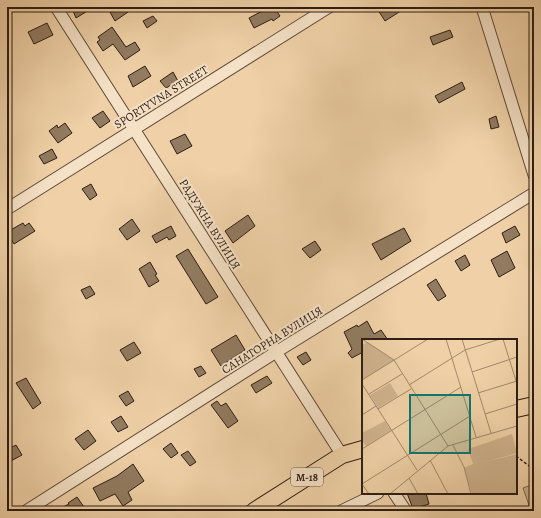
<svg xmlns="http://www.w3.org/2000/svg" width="541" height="518" font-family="Alegreya,serif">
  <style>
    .green { fill: #cfb38e; stroke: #7e6851 }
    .building { fill: #927b60; stroke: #2d1e14 }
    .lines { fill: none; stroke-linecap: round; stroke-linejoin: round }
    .minor-casing { stroke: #5e4b39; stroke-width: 13 }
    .highway-casing { stroke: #2d1e14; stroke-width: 18 }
    .path { stroke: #2d1e14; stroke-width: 1.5; stroke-dasharray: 3 2; stroke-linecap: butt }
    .minor { stroke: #f5e1c6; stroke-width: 11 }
    .highway { stroke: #f0d1a7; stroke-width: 16 }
    .labels { text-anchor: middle; stroke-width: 4; stroke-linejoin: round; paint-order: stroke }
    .shield { fill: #f5e1c6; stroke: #695849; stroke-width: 1 }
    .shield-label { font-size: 11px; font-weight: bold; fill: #2d1e14 }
    .street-label { font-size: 12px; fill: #2d1e14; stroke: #f5e1c6 }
    .inset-road { fill: none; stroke: #a2896c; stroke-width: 1 }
    .view { fill: #0f766e; fill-opacity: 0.15; stroke: #0f766e; stroke-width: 2 }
    .inset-edge { fill: none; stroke: #2d1e14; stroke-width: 2 }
  </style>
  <rect width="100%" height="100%" fill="#f0d1a7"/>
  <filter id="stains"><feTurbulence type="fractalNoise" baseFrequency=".005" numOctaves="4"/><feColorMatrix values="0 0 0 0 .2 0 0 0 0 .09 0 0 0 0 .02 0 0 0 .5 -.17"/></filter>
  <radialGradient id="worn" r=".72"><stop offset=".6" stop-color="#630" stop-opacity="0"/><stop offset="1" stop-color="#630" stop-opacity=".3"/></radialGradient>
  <path class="green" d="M 534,484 L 534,511 L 531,511 L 523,488 Z"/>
  <g class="building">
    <path d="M 81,7 L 94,7 L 76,18 L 73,11 Z"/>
    <path d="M 107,7 L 125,7 L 128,12 L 115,21 Z"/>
    <path d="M 270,7 L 274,7 L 280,16 L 273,21 L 272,19 L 254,28 L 249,18 Z"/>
    <path d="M 376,7 L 407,7 L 385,21 Z"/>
    <path d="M 153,16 L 157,21 L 147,28 L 143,21 Z"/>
    <path d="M 47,23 L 53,35 L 34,44 L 28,32 Z"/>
    <path d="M 112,27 L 126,47 L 135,42 L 140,50 L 125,60 L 113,44 L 103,51 L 97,42 L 100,40 L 98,37 Z"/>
    <path d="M 450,30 L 453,37 L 433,45 L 430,37 Z"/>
    <path d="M 145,66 L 151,76 L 133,87 L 128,76 Z"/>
    <path d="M 173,72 L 178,81 L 166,88 L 160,81 Z"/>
    <path d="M 462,82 L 465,89 L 439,103 L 435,96 Z"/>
    <path d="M 103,111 L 110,121 L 100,128 L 92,118 Z"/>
    <path d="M 496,116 L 499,127 L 491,129 L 489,119 Z"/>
    <path d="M 65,123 L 72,133 L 58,143 L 49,131 L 57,125 L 58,128 Z"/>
    <path d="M 185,134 L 192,146 L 177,154 L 170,141 Z"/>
    <path d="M 52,149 L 57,158 L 44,164 L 39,156 Z"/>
    <path d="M 91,184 L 97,195 L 90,200 L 82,189 Z"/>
    <path d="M 248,215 L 255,226 L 233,243 L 225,231 Z"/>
    <path d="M 132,219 L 140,231 L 127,240 L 119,229 Z"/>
    <path d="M 23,223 L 25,226 L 29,223 L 35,231 L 14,244 L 7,232 Z"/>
    <path d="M 171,226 L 176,236 L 169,240 L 167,237 L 156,243 L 152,236 Z"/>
    <path d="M 515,226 L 520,235 L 506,243 L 502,233 Z"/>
    <path d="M 404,228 L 411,241 L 381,260 L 372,244 Z"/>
    <path d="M 315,241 L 321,250 L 310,258 L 302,249 Z"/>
    <path d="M 188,249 L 218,297 L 206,304 L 176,256 Z"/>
    <path d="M 507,251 L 515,268 L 499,277 L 491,260 Z"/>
    <path d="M 465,255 L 470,265 L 461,271 L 455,261 Z"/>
    <path d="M 150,262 L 157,274 L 155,275 L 159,281 L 149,287 L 139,269 Z"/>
    <path d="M 436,279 L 446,296 L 438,301 L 427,285 Z"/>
    <path d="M 90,286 L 95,294 L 86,299 L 81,290 Z"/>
    <path d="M 367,321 L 374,334 L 381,330 L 388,340 L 363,340 L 363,352 L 352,358 L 348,353 L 352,349 L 344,332 L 357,325 L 358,327 Z"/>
    <path d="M 236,335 L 245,350 L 221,366 L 211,350 Z"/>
    <path d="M 134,342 L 141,353 L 127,361 L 120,350 Z"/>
    <path d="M 306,352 L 311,360 L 303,365 L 297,357 Z"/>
    <path d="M 201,366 L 206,373 L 199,377 L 194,369 Z"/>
    <path d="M 267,376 L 272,383 L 256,393 L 251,385 Z"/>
    <path d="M 26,378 L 41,403 L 33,409 L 16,383 Z"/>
    <path d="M 128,391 L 134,401 L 126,406 L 119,396 Z"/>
    <path d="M 217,401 L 221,406 L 226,403 L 238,421 L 228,428 L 211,405 Z"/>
    <path d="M 121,416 L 128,427 L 118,432 L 111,422 Z"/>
    <path d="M 88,430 L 96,441 L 84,450 L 75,439 Z"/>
    <path d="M 7,439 L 12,447 L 16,445 L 22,455 L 7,463 Z"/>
    <path d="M 171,443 L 178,453 L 171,458 L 163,449 Z"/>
    <path d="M 188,451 L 196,462 L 190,466 L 181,455 Z"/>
    <path d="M 133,464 L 144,481 L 128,492 L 132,500 L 123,506 L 115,494 L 100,501 L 93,488 L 117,476 Z"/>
    <path d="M 407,493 L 426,493 L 429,504 L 413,509 Z"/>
    <path d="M 77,497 L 84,507 L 77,511 L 55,511 L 69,504 L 68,503 Z"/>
  </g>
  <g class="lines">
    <defs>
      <g id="minor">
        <path d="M 56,7 L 342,455"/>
        <path d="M 482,7 L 534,175"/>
        <path d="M 7,209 L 329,7"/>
        <path d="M 394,493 L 406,511"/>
        <path d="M 26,511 L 276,352 L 534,193"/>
        <path d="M 341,511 L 378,493"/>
      </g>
      <g id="highway">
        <path d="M 516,409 L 534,405"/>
        <path d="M 254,511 L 342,455 L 363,449"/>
      </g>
    </defs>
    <use href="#minor" class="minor-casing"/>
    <use href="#highway" class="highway-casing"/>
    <path class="path" d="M 516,456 L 532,468 L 534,468"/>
    <use href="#minor" class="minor"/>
    <use href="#highway" class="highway"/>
  </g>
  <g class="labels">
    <rect class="shield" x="291" y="468" width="32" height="18" rx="3"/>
    <g class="shield-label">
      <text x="307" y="481">М-18</text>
    </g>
    <g class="street-label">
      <text transform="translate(161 97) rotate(-32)" y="4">SPORTYVNA STREET</text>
      <text transform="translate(210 224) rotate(58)" y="4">РАДУЖНА ВУЛИЦЯ</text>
      <text transform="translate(272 340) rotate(-32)" y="4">САНАТОРНА ВУЛИЦЯ</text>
    </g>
  </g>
  <g transform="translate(362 339)">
    <rect width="155" height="155" fill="#f0d1a7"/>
    <path d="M 5,3 L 32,21 L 0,41 L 0,6 ZM 28,44 L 36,57 L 16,69 L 8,56 ZM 23,82 L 29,91 L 4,107 L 0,101 L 0,94 ZM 150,95 L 155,114 L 120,124 L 155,115 L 155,155 L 110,155 L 102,129 L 111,125 L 106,110 Z" fill="#cfb38e"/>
    <path class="inset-road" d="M 0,0 L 32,21 L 86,107M 84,0 L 114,98M 100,0 L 129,94M 141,0 L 155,45M 110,33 L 155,18M 0,41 L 66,0M 0,45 L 55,131M 47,46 L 103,11 L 138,0M 116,54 L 155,42M 7,55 L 40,35M 16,70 L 49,50M 123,75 L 155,65M 0,76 L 14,67M 91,106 L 102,128 L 109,155M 0,110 L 99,48M 68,121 L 86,155M 47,139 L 56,155M 0,145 L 108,77M 0,145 L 7,155M 28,155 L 86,107 L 155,87"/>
    <path class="view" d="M 48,56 L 108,56 L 108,114 L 48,114 Z"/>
    <rect width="155" height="155" class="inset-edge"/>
  </g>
  <rect width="541" height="518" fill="none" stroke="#f0d1a7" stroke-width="24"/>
  <rect x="8" y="8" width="525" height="502" fill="none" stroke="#2d1e14" stroke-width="2"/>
  <rect x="12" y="12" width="517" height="494" fill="none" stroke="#2d1e14"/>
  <rect width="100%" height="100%" filter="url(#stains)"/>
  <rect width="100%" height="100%" fill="url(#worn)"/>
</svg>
